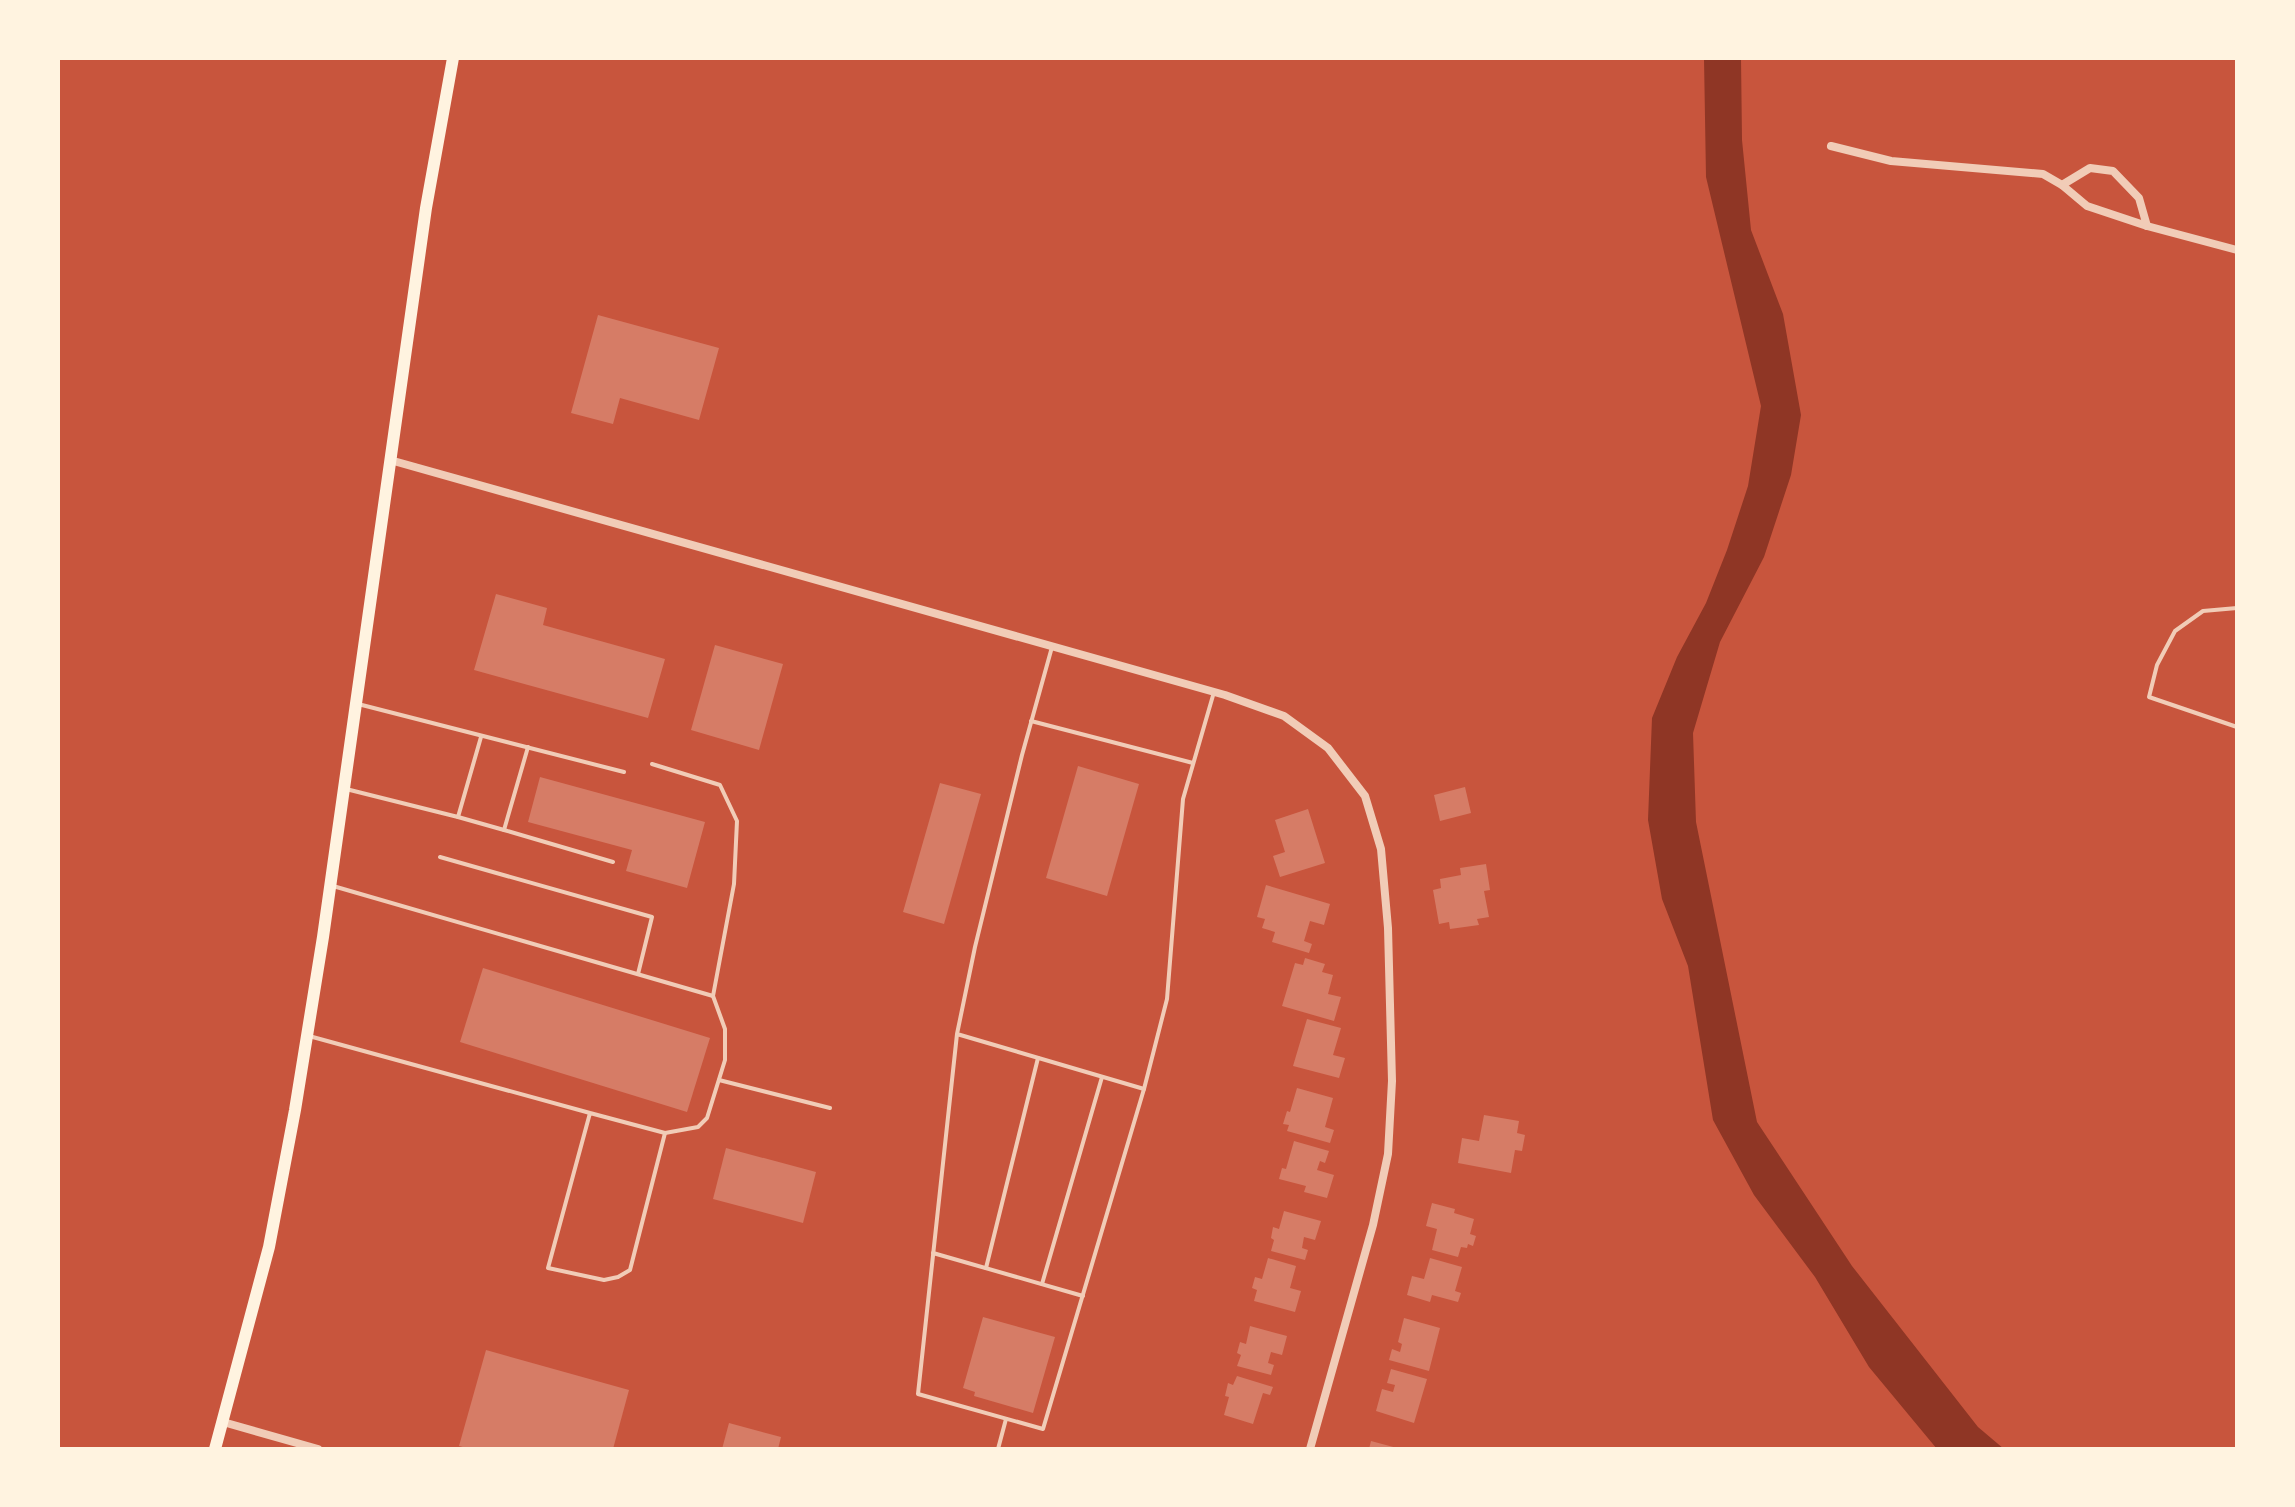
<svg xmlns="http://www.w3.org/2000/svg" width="2295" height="1507" font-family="Lato,sans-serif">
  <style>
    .water { fill: #8f3625 }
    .building { fill: #d67c66 }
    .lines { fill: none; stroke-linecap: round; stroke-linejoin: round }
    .service { stroke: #f1ccb7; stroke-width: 4 }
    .minor { stroke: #f1ccb7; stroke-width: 8 }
    .primary { stroke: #fff3e0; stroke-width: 12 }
  </style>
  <rect width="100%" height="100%" fill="#c8553d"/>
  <path class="water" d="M 1704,58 L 1741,58 L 1742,140 L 1751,230 L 1783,314 L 1801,415 L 1791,475 L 1764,557 L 1720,642 L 1693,733 L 1696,822 L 1757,1122 L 1852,1266 L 1978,1427 L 2004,1449 L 1937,1449 L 1869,1367 L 1815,1277 L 1754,1195 L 1713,1120 L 1688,966 L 1662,899 L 1648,820 L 1652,718 L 1677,657 L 1706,603 L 1727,550 L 1748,486 L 1761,406 L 1706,177 Z"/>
  <g class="building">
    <path d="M 598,315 L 719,348 L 699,420 L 620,398 L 613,424 L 571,413 Z"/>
    <path d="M 496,594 L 547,608 L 543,625 L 665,659 L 648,718 L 474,670 Z"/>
    <path d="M 715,645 L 783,664 L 759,750 L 691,730 Z"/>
    <path d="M 1078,766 L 1139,784 L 1107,896 L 1046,878 Z"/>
    <path d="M 540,777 L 705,822 L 687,888 L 626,871 L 632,850 L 528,822 Z"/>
    <path d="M 940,783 L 981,794 L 944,924 L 903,912 Z"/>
    <path d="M 1465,787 L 1471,813 L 1440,821 L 1434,795 Z"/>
    <path d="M 1308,809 L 1325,863 L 1280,877 L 1273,856 L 1285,852 L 1275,820 Z"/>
    <path d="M 1486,864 L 1490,890 L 1484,891 L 1489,917 L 1477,919 L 1479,925 L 1450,929 L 1449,922 L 1439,924 L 1433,890 L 1441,888 L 1440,879 L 1461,875 L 1460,868 Z"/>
    <path d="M 1266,885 L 1330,904 L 1324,925 L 1310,921 L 1304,941 L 1312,944 L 1309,953 L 1272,942 L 1275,932 L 1262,928 L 1265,919 L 1257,917 Z"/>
    <path d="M 1305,958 L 1325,964 L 1322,972 L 1333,975 L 1328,994 L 1341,997 L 1334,1021 L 1282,1006 L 1295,963 L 1303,965 Z"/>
    <path d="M 483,968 L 710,1038 L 687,1112 L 460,1042 Z"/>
    <path d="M 1307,1019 L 1341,1028 L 1333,1055 L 1345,1058 L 1339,1078 L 1293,1066 Z"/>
    <path d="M 1297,1088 L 1333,1098 L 1325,1127 L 1334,1130 L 1330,1143 L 1287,1131 L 1289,1125 L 1283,1124 L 1287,1111 L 1290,1112 Z"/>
    <path d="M 1484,1115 L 1519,1121 L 1517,1133 L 1525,1135 L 1522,1151 L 1515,1150 L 1511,1173 L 1458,1163 L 1462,1138 L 1479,1141 Z"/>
    <path d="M 1294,1141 L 1329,1151 L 1325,1163 L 1320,1161 L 1317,1170 L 1334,1175 L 1327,1198 L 1304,1192 L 1306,1186 L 1279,1179 L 1282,1168 L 1286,1169 Z"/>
    <path d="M 726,1148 L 816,1172 L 803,1223 L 713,1199 Z"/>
    <path d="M 1432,1203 L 1455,1209 L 1454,1213 L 1474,1219 L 1470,1234 L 1476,1236 L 1473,1246 L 1468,1244 L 1467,1248 L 1461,1247 L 1458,1257 L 1432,1250 L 1437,1229 L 1426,1226 Z"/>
    <path d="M 1284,1211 L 1321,1221 L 1315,1240 L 1304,1237 L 1302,1248 L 1308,1250 L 1305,1260 L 1271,1251 L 1274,1240 L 1271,1238 L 1273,1227 L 1279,1229 Z"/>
    <path d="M 1268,1258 L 1296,1266 L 1290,1288 L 1301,1291 L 1295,1312 L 1254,1301 L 1257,1290 L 1252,1288 L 1255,1277 L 1262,1279 Z"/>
    <path d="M 1430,1258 L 1462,1267 L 1455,1291 L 1461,1293 L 1458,1302 L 1432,1295 L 1430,1302 L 1407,1295 L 1412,1276 L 1424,1279 Z"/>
    <path d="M 983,1317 L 1055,1337 L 1033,1413 L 974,1396 L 975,1392 L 963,1388 Z"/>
    <path d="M 1404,1318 L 1440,1328 L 1429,1371 L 1389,1360 L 1392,1349 L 1400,1352 L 1402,1344 L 1398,1342 Z"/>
    <path d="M 1250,1326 L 1287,1336 L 1282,1355 L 1271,1352 L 1268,1363 L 1274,1365 L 1271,1375 L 1237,1366 L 1241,1355 L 1237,1353 L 1240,1342 L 1246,1344 Z"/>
    <path d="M 486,1350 L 629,1390 L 613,1449 L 470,1449 L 459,1446 Z"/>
    <path d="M 1391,1369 L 1427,1379 L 1414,1423 L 1376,1411 L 1382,1389 L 1393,1392 L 1395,1385 L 1387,1383 Z"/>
    <path d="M 1237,1376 L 1273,1387 L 1270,1395 L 1263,1393 L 1253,1424 L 1224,1415 L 1229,1397 L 1225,1396 L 1228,1383 L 1233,1385 Z"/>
    <path d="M 729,1423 L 781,1437 L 778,1449 L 722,1449 Z"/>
    <path d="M 1371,1441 L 1397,1448 L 1397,1449 L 1369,1449 Z"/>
  </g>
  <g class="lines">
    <g class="service">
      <path d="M 2237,608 L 2203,611 L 2175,631 L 2157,665 L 2149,697 L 2237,727"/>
      <path d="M 358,704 L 624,772"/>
      <path d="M 1031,721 L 1193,763"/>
      <path d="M 652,764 L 720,785 L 737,821 L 734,884 L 713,996"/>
      <path d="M 346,789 L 458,817 L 481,737"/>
      <path d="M 458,817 L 504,830 L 528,747"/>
      <path d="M 504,830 L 613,862"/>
      <path d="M 440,857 L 652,917 L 638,974"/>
      <path d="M 333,886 L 713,996 L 725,1029 L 725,1060 L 707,1118 L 698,1127 L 665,1133"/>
      <path d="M 957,1034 L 1144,1089 L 1043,1429 L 918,1394 L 957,1034 L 975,947 L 1022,755 L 1052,647"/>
      <path d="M 309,1036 L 590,1113 L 548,1268 L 604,1280 L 618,1277 L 630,1270 L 665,1133 L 590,1113"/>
      <path d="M 719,1080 L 830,1108"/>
      <path d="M 1144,1089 L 1167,999 L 1183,799 L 1214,692"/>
      <path d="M 933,1253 L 1083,1296"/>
      <path d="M 986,1268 L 1038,1058"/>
      <path d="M 1042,1284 L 1102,1077"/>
      <path d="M 998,1449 L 1006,1419"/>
    </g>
    <g class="minor">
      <path d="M 1831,146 L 1891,161 L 2043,174 L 2062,185 L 2087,206 L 2147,226 L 2237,250"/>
      <path d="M 2062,185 L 2090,168 L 2113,171 L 2139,198 L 2147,226"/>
      <path d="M 390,460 L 1225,695 L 1284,716 L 1328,748 L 1365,796 L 1381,849 L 1388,928 L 1392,1081 L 1388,1154 L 1373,1225 L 1310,1449"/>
      <path d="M 223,1422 L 318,1449"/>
    </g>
    <path class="primary" d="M 215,1449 L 269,1247 L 295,1110 L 323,937 L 426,208 L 453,58"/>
  </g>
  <rect width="2295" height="1507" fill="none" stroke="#fff3e0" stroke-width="120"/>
</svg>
